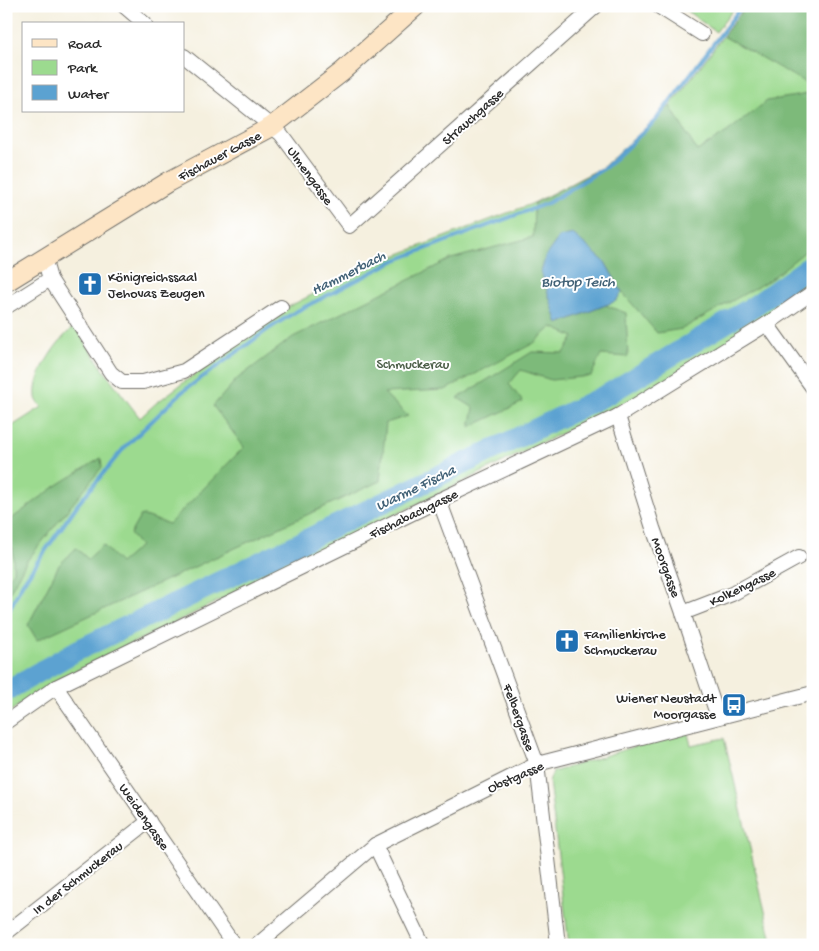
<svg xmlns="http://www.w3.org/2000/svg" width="819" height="951" font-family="'Gochi Hand',sans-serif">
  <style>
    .green { fill: #9cda8f; stroke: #64825d }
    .forest { fill: #7dba7a; stroke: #547252 }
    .water { fill: #5ba2d1; stroke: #43667e }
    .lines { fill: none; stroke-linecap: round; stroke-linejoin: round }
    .stream { stroke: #5ba2d1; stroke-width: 4 }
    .river { stroke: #5ba2d1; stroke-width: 21 }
    .street-casing { stroke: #72706a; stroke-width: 16 }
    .secondary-casing { stroke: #72706a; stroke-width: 21 }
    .street { stroke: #fff; stroke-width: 14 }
    .secondary { stroke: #fde5c5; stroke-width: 19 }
    .labels { text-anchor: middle; stroke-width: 4; stroke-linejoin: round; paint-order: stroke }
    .street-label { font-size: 14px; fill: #2b2b2b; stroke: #fff }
    .poi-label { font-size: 14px; fill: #2b2b2b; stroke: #fff; text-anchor: start }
    .park-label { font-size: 14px; fill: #4d6049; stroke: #fff }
    .water-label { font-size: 15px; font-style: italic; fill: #416176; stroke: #fff }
  </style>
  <rect width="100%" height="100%" fill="#fff"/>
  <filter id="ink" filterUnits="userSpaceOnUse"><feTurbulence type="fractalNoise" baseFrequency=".02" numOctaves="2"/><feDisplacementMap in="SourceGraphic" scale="10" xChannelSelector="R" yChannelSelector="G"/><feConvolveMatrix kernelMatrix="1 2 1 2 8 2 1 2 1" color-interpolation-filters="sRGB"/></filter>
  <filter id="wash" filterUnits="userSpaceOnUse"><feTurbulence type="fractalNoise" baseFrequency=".0096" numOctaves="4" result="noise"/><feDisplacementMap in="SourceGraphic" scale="20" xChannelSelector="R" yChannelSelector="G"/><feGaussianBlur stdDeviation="1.12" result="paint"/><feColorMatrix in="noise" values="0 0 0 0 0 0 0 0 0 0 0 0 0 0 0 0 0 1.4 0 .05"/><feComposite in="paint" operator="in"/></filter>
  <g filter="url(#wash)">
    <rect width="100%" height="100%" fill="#f5f0df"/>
    <g class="green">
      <path d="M 680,6 L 736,6 L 716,32 Z"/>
      <path d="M 746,6 L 813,6 L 813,285 L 705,357 L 636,397 L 59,679 L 6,714 L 6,697 L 79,655 L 417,490 L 413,483 L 74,648 L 6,687 L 6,430 L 42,407 C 40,404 36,401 36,397 C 33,374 58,339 75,326 L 105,372 L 140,418 L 155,404 L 276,313 L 373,264 L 534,203 L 603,167 L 670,106 Z"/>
      <path d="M 687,730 L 691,745 L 724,738 L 773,945 L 569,945 L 549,781 L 553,772 Z"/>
    </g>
    <g class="forest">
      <path d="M 746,6 L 813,6 L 813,87 L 723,36 Z"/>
      <path d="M 813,93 L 813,245 L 771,279 L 682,329 L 657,333 L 622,292 L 605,262 L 558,324 L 605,305 L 626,313 L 628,357 L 601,355 L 591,376 L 551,380 L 521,370 L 509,384 L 523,402 L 470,427 L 474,408 L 458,398 L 532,352 L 564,353 L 574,337 L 552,327 L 534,343 L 445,390 L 384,393 L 408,416 L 386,423 L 380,481 L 37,640 L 28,625 L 59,565 L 76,548 L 88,559 L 103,545 L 120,563 L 140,546 L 130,534 L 141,515 L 169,524 L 244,447 L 213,406 L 237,379 L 293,337 L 451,259 L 533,237 L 534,203 L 603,167 L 670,106 L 697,151 L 727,132 L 767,101 Z"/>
      <path d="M 101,458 L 102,467 L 26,562 L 6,599 L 6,580 L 13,573 L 13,548 L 6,549 L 6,523 L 56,486 Z"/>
      <path d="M 413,482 L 417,490 L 79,655 L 6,697 L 6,687 L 74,648 Z"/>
    </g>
    <path class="water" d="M 573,234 L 605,262 L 622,292 L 616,301 L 558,324 L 541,272 L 546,255 L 559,237 Z"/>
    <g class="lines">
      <path class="stream" d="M 6,617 L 22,584 L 78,504 L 124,448 L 182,392 L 270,328 L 295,312 L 396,260 L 548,203 L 606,167 L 655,121 L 742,6"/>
      <path class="river" d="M 6,691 L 76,651 L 608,394 L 754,306 L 813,264"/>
    </g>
  </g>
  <g filter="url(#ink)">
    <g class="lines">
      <defs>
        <g id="street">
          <path d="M 124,6 L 145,24"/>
          <path d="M 658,6 L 702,34"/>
          <path d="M 184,56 L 281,134 L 349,226 L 596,6"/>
          <path d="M 44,258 L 50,279 L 111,373 L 122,382 L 143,382 L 184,371 L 281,307"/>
          <path d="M 6,307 L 50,279"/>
          <path d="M 767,324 L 813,388"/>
          <path d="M 618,416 L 653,528 L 683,613 L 718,717"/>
          <path d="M 439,500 L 537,764 L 558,945"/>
          <path d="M 683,613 L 732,594 L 799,557"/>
          <path d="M 56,687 L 234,945"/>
          <path d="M 6,722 L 56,687 L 431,504 L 618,416 L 767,324 L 813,292"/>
          <path d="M 375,845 L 423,945"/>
          <path d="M 6,933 L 149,821"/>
          <path d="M 257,945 L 375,845 L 537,764 L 813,693"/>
        </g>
        <path id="secondary" d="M 6,282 L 168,182 L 271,127 L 342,72 L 416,6"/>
      </defs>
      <use href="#street" class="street-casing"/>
      <use href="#secondary" class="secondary-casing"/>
      <use href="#street" class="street"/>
      <use href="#secondary" class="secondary"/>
    </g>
  </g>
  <defs>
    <symbol id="church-square" viewBox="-11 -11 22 22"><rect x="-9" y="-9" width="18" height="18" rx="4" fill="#1f6fb2" stroke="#fff"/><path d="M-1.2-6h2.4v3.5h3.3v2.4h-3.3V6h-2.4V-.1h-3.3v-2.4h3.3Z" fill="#fff"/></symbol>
    <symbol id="bus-square" viewBox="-11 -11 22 22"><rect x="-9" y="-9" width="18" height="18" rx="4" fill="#1f6fb2" stroke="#fff"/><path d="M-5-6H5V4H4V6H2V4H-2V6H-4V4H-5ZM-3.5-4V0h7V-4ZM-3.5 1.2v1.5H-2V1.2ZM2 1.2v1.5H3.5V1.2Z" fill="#fff"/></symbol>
  </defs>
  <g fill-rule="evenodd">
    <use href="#church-square" x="76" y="270" width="28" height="28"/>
    <use href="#church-square" x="553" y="627" width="28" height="28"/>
    <use href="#bus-square" x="720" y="691" width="28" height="28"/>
  </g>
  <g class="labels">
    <g class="street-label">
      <text transform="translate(472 116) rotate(-42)" y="5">Strauchgasse</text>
      <text transform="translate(219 155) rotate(-28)" y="5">Fischauer Gasse</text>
      <text transform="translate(311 175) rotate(54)" y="5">Ulmengasse</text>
      <text transform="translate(413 513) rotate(-26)" y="5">Fischabachgasse</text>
      <text transform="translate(667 567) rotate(70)" y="5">Moorgasse</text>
      <text transform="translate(742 586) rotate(-26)" y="5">Kolkengasse</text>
      <text transform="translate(520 717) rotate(70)" y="5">Felbergasse</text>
      <text transform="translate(515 776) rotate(-24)" y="5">Obstgasse</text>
      <text transform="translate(145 816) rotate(55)" y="5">Weidengasse</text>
      <text transform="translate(77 877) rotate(-38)" y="5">In der Schmuckerau</text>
    </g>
    <g class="poi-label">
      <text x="108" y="281">Königreichssaal<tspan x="108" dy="16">Jehovas Zeugen</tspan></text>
      <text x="584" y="638">Familienkirche<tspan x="584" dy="16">Schmuckerau</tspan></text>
      <text x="716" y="702" text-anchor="end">Wiener Neustadt<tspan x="716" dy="16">Moorgasse</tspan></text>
    </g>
    <g class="park-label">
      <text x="413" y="368">Schmuckerau</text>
    </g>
    <g class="water-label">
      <text transform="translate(348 272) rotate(-27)" y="5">Hammerbach</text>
      <text x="578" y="286">Biotop Teich</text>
      <text transform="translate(415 487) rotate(-26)" y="5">Warme Fischa</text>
    </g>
  </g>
  <rect width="819" height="951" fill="none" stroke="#fff" stroke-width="25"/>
  <rect x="22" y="22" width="162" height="90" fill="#ffffff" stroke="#aaaaaa"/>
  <rect x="32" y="39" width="25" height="8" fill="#fde5c5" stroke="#aaaaaa"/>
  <text x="68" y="48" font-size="15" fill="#2b2b2b">Road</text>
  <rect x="32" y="60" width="25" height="15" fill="#9cda8f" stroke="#aaaaaa"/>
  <text x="68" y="72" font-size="15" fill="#2b2b2b">Park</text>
  <rect x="32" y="85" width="25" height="15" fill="#5ba2d1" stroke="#aaaaaa"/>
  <text x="68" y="98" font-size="15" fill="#2b2b2b">Water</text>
</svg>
